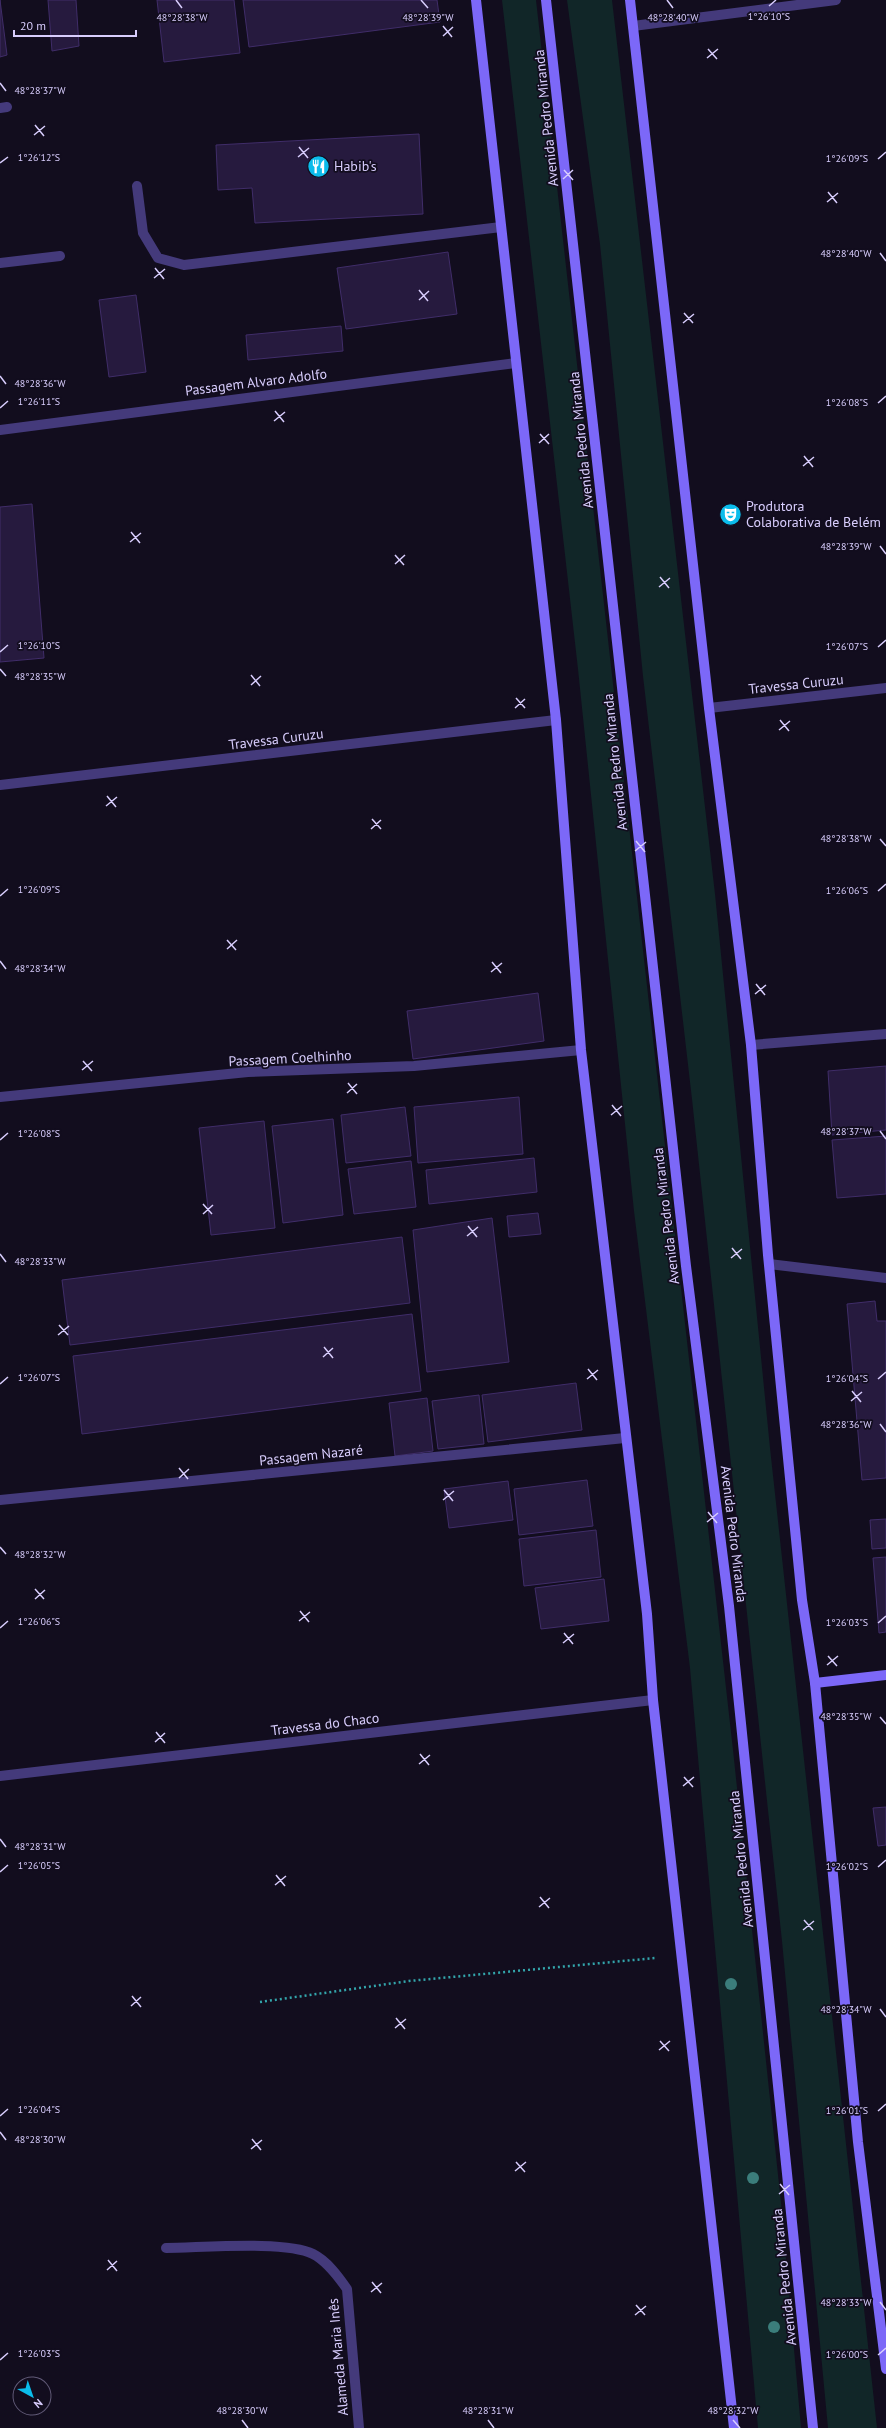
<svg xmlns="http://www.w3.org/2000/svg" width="886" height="2428" font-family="'PT Sans',sans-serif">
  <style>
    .green { fill: #112628 }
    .building { fill: #261a3e; stroke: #402d69 }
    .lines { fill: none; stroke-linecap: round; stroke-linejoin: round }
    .path { stroke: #33a5ab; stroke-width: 2.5; stroke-dasharray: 2 3; stroke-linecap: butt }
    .lane { stroke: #443a7b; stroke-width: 10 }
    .street { stroke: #443a7b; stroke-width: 10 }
    .secondary { stroke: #7c68f8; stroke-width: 10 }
    .tree { fill: #3b7d7b }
    .ticks { fill: none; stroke: #d8cdfd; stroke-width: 1.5 }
    .labels { text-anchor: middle; stroke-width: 3.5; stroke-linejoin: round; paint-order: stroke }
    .street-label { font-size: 14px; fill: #d8cdfd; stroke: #120d1e }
    .poi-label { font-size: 14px; fill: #d8cdfd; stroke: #120d1e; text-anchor: start }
    .ticks-label { font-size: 10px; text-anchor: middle; fill: #d8cdfd; stroke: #120d1e; stroke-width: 3.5; stroke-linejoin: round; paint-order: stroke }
  </style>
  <rect width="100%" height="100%" fill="#120d1e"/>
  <g class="green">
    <path d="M 502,0 L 536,0 L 733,1750 L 781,2203 L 801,2428 L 758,2428 L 690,1668 L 634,1211 L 578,669 Z"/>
    <path d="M 567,0 L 612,0 L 715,894 L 770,1448 L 877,2428 L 828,2428 L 782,1941 L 692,1099 L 643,676 L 600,244 Z"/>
  </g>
  <g class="building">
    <path d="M 0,0 L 7,55 L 0,57 Z"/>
    <path d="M 48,0 L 76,0 L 79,46 L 52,51 Z"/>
    <path d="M 157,0 L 234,0 L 240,53 L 164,62 Z"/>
    <path d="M 243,0 L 437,0 L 440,22 L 249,47 Z"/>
    <path d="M 419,134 L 423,214 L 255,223 L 252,188 L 218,190 L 216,145 Z"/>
    <path d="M 448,252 L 457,314 L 346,329 L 337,268 Z"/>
    <path d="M 136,295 L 146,372 L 109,377 L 99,300 Z"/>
    <path d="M 341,326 L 343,351 L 248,360 L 246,335 Z"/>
    <path d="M 32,504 L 44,658 L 0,662 L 0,507 Z"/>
    <path d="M 538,993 L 544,1041 L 413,1059 L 407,1011 Z"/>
    <path d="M 886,1066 L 886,1130 L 832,1135 L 828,1071 Z"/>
    <path d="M 519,1097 L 523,1154 L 418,1163 L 414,1107 Z"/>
    <path d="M 405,1107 L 411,1156 L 346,1163 L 341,1115 Z"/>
    <path d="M 333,1119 L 343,1215 L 283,1223 L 272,1126 Z"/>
    <path d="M 264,1121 L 275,1228 L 211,1235 L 199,1128 Z"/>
    <path d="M 886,1136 L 886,1194 L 837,1198 L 832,1140 Z"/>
    <path d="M 534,1158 L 537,1192 L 429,1204 L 426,1170 Z"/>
    <path d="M 411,1161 L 416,1207 L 354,1214 L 348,1169 Z"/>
    <path d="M 538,1213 L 541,1234 L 509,1237 L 507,1216 Z"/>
    <path d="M 492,1218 L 509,1362 L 427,1372 L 413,1230 Z"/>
    <path d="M 402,1237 L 410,1303 L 70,1345 L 62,1280 Z"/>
    <path d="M 875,1301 L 877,1321 L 886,1321 L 886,1478 L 862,1480 L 847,1304 Z"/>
    <path d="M 412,1314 L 421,1391 L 82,1434 L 73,1356 Z"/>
    <path d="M 576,1383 L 582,1430 L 488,1442 L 482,1395 Z"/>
    <path d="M 479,1395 L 484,1444 L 438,1449 L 432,1401 Z"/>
    <path d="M 427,1398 L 433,1451 L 395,1456 L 389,1403 Z"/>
    <path d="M 587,1480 L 593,1526 L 519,1535 L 514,1489 Z"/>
    <path d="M 508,1481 L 513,1520 L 449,1528 L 444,1489 Z"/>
    <path d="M 886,1519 L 886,1548 L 872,1549 L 870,1520 Z"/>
    <path d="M 596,1530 L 601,1577 L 524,1586 L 519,1539 Z"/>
    <path d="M 886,1557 L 886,1632 L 879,1633 L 873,1558 Z"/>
    <path d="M 604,1579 L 609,1621 L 541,1629 L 535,1588 Z"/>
    <path d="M 886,1807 L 886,1845 L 878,1846 L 873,1808 Z"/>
  </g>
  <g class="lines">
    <path class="path" d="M 260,2002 L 409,1981 L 655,1958"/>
    <g class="lane">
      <path d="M 633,26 L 836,0"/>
      <path d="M 137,186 L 143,233 L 158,258 L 184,265 L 501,227"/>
      <path d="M 769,1264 L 886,1278"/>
    </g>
    <g class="street">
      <path d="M 0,108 L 7,107"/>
      <path d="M 0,263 L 60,256"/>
      <path d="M 0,430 L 516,363"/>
      <path d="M 709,708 L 886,688"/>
      <path d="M 0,785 L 556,720"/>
      <path d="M 751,1045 L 886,1034"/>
      <path d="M 0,1097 L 248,1072 L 414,1066 L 581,1050"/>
      <path d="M 0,1500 L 625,1438"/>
      <path d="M 0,1776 L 653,1700"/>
      <path d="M 166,2248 C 199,2248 286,2240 313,2254 C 327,2261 338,2276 347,2289 L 359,2428"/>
    </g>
    <g class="secondary">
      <path d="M 476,0 L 556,720 L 581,1050 L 647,1614 L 653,1700 L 734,2428"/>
      <path d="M 546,0 L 686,1266 L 729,1606 L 813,2428"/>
      <path d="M 630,0 L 709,708 L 751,1045 L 768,1255 L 802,1600 L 815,1683 L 858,2142 L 886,2369"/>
      <path d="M 815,1683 L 886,1675"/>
    </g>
  </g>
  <g class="tree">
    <circle cx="731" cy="1984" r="6"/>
    <circle cx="753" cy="2178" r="6"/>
    <circle cx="774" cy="2327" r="6"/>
  </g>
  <path class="ticks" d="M 176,0 L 182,8M 421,0 L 428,8M 667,0 L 673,8M 769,6 L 776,0M 443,26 L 452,37M 443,36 L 453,27M 708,49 L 717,59M 707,58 L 718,49M 0,83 L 6,91M 35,125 L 44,136M 34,135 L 45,126M 299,147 L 308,158M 298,157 L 309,148M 878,159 L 886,152M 0,163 L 8,157M 564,170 L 573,180M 563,179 L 573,170M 828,192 L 837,203M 827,202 L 838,193M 880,253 L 886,261M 155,268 L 164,279M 154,278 L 165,269M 419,290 L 428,301M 419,300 L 429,291M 684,313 L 693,323M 683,323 L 694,314M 0,376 L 6,384M 878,403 L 886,396M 0,408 L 8,401M 275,411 L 284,422M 274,421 L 285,412M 540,434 L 549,444M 539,443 L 549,434M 804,456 L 813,467M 803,466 L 814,457M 131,532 L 140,543M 130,542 L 141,533M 880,546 L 886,554M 395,555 L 404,565M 395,564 L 405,555M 660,577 L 669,588M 659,587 L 670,578M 878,647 L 886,640M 0,652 L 8,645M 0,669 L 6,676M 251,675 L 260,686M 251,685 L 261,676M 516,698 L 525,708M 515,708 L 525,699M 780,720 L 789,731M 779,730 L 790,721M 107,796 L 116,807M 106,806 L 117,797M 372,819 L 381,829M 371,829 L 381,820M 880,839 L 886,846M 636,841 L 645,852M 635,851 L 646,842M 878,891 L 886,884M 0,896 L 8,889M 227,940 L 236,950M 227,949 L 237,940M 0,961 L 6,969M 492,962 L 501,973M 491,972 L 502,963M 756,984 L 765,995M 755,994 L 766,985M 83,1061 L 92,1071M 82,1070 L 93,1061M 348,1083 L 357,1094M 347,1093 L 357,1084M 612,1105 L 621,1116M 611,1115 L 622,1106M 880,1131 L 886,1139M 0,1140 L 8,1133M 203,1204 L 212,1214M 203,1214 L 213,1205M 468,1226 L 477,1237M 467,1236 L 478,1227M 732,1248 L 741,1259M 0,1254 L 6,1262M 731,1258 L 742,1249M 59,1325 L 68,1335M 58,1335 L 69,1326M 324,1347 L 333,1358M 323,1357 L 333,1348M 588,1369 L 597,1380M 587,1379 L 598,1370M 878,1379 L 886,1372M 0,1384 L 8,1377M 852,1391 L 861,1402M 851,1401 L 862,1392M 880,1424 L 886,1432M 179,1468 L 188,1479M 179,1478 L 189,1469M 444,1490 L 453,1501M 443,1500 L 454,1491M 708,1512 L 717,1523M 707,1522 L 718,1513M 0,1547 L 6,1554M 35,1589 L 44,1599M 35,1599 L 45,1590M 300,1611 L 309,1622M 299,1621 L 310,1612M 878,1623 L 886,1616M 0,1628 L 8,1621M 564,1633 L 573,1644M 563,1643 L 574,1634M 828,1656 L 837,1666M 827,1665 L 838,1656M 880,1717 L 886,1724M 156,1732 L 165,1743M 155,1742 L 165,1733M 420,1754 L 429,1765M 419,1764 L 430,1755M 684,1777 L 693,1787M 683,1786 L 694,1777M 0,1839 L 6,1847M 878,1867 L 886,1860M 0,1872 L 8,1865M 276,1875 L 285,1886M 275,1885 L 286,1876M 540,1897 L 549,1908M 539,1907 L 550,1898M 804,1920 L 813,1930M 803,1930 L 814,1921M 132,1996 L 141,2007M 131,2006 L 141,1997M 880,2009 L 886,2017M 396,2018 L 405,2029M 395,2028 L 406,2019M 660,2041 L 669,2051M 659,2050 L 670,2041M 878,2111 L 886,2104M 0,2116 L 8,2109M 0,2132 L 6,2140M 252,2139 L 261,2150M 251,2149 L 262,2140M 516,2162 L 525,2172M 515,2171 L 526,2162M 780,2184 L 789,2195M 779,2194 L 790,2185M 108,2260 L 117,2271M 107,2270 L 117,2261M 372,2282 L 381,2293M 371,2292 L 382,2283M 880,2302 L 886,2310M 636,2305 L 645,2315M 635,2315 L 646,2306M 878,2355 L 886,2348M 0,2360 L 8,2353M 242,2420 L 248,2428M 488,2420 L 494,2428M 733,2420 L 740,2428"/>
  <defs>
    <symbol id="restaurant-disc" viewBox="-11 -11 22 22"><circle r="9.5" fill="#0bbceb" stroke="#120d1e"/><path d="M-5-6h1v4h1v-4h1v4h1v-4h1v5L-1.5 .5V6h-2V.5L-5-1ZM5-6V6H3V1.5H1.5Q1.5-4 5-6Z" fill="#fff"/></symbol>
    <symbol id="theatre-disc" viewBox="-11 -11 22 22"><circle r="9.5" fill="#0bbceb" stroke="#120d1e"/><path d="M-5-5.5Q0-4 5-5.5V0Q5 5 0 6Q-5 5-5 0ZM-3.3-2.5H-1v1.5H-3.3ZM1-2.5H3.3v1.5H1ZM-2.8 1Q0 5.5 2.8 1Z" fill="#fff"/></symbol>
  </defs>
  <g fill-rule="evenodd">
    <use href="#restaurant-disc" x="306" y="154" width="25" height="25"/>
    <use href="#theatre-disc" x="718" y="502" width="25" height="25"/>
  </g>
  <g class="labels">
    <g class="street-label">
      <text transform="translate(546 118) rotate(-96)" y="5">Avenida Pedro Miranda</text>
      <text transform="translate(256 382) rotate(-7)" y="5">Passagem Alvaro Adolfo</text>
      <text transform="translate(581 440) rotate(-96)" y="5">Avenida Pedro Miranda</text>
      <text transform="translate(796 684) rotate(-6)" y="5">Travessa Curuzu</text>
      <text transform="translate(276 739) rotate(-7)" y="5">Travessa Curuzu</text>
      <text transform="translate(615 762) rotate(-96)" y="5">Avenida Pedro Miranda</text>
      <text transform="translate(290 1058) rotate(-3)" y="5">Passagem Coelhinho</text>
      <text transform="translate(666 1216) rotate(-97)" y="5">Avenida Pedro Miranda</text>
      <text transform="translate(311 1455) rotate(-6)" y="5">Passagem Nazaré</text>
      <text transform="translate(734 1534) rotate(83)" y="5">Avenida Pedro Miranda</text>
      <text transform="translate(325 1724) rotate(-7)" y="5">Travessa do Chaco</text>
      <text transform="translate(741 1859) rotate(-96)" y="5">Avenida Pedro Miranda</text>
      <text transform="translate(784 2277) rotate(-96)" y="5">Avenida Pedro Miranda</text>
      <text transform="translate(338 2357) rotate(-95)" y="5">Alameda Maria Inês</text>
    </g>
    <g class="poi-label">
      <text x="334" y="171">Habib's</text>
      <text x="746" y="511">Produtora<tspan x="746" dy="16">Colaborativa de Belém</tspan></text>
    </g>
  </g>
  <g class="ticks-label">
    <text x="769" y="20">1°26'10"S</text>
    <text x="182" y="21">48°28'38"W</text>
    <text x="428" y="21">48°28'39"W</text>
    <text x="673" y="21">48°28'40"W</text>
    <text x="40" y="94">48°28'37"W</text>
    <text x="39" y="161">1°26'12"S</text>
    <text x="847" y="162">1°26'09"S</text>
    <text x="846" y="257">48°28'40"W</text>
    <text x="40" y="387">48°28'36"W</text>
    <text x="39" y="405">1°26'11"S</text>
    <text x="847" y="406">1°26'08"S</text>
    <text x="846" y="550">48°28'39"W</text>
    <text x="39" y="649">1°26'10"S</text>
    <text x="847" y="650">1°26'07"S</text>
    <text x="40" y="680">48°28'35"W</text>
    <text x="846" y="842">48°28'38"W</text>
    <text x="39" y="893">1°26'09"S</text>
    <text x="847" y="894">1°26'06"S</text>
    <text x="40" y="972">48°28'34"W</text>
    <text x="846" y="1135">48°28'37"W</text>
    <text x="39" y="1137">1°26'08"S</text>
    <text x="40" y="1265">48°28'33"W</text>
    <text x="39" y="1381">1°26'07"S</text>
    <text x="847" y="1382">1°26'04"S</text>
    <text x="846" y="1428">48°28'36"W</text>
    <text x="40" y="1558">48°28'32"W</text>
    <text x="39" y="1625">1°26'06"S</text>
    <text x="847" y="1626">1°26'03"S</text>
    <text x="846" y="1720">48°28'35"W</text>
    <text x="40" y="1850">48°28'31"W</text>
    <text x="39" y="1869">1°26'05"S</text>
    <text x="847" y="1870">1°26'02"S</text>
    <text x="846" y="2013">48°28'34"W</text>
    <text x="39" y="2113">1°26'04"S</text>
    <text x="847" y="2114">1°26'01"S</text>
    <text x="40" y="2143">48°28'30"W</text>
    <text x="846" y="2306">48°28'33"W</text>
    <text x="39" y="2357">1°26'03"S</text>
    <text x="847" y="2358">1°26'00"S</text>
    <text x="242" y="2414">48°28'30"W</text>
    <text x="488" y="2414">48°28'31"W</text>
    <text x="733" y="2414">48°28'32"W</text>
  </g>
  <g transform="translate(32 2396) rotate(140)"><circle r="19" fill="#120d1e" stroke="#615a77"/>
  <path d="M0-3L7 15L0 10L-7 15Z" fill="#0bbceb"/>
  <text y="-6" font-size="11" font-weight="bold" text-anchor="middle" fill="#d8cdfd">N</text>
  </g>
  <path d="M14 30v6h122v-6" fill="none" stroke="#d8cdfd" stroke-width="2"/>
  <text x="20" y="30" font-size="12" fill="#d8cdfd" stroke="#120d1e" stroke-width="3" paint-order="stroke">20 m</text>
</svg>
